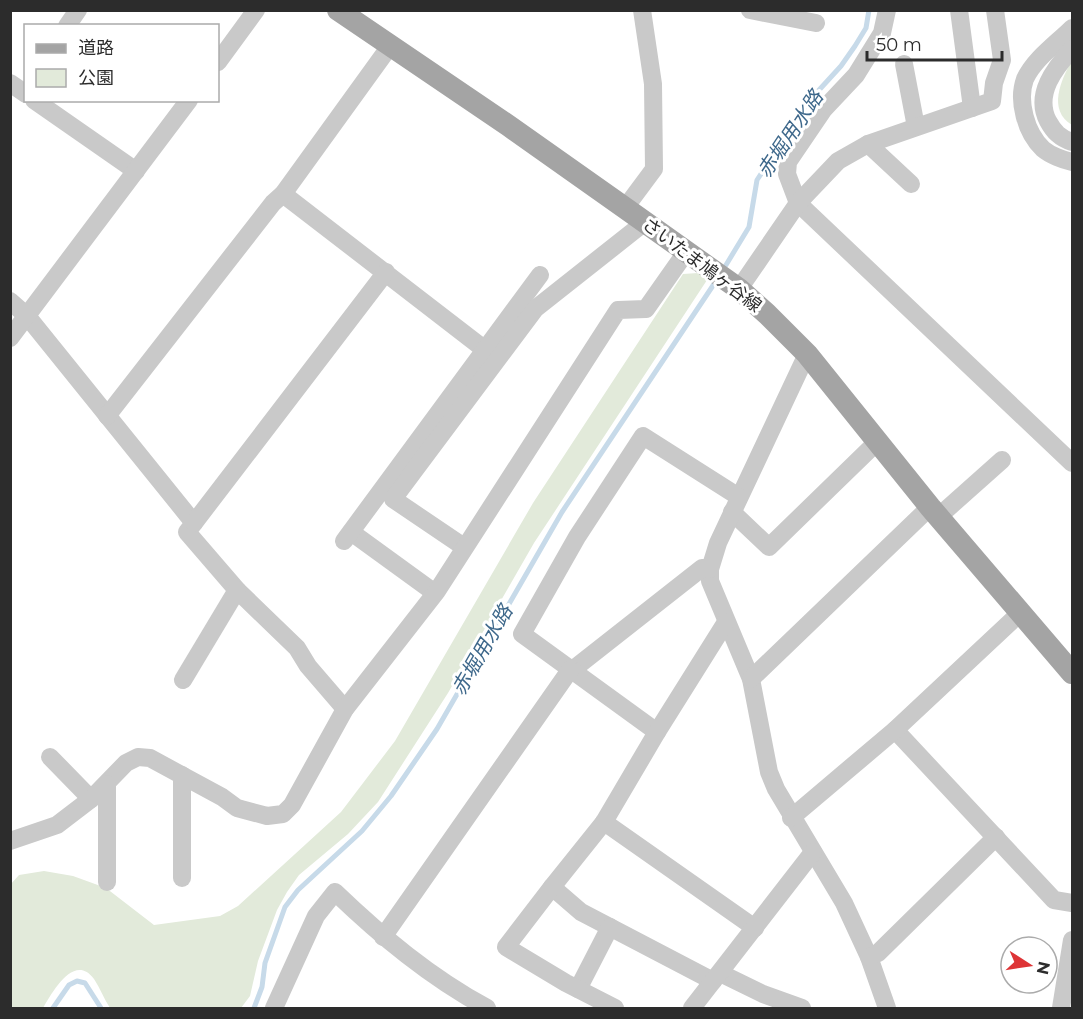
<svg xmlns="http://www.w3.org/2000/svg" width="1083" height="1019" font-family="Montserrat,'Noto Sans JP',sans-serif">
  <style>
    .green { fill: #e2eada }
    .lines { fill: none; stroke-linecap: round; stroke-linejoin: round }
    .stream { stroke: #c7dae9; stroke-width: 5 }
    .minor { stroke: #c9c9c9; stroke-width: 18 }
    .major { stroke: #a4a4a4; stroke-width: 22 }
    .labels { text-anchor: middle; stroke-width: 6; stroke-linejoin: round; paint-order: stroke }
    .street-label { font-size: 18px; fill: #2c2c2c; stroke: #fff }
    .water-label { font-size: 20px; font-style: italic; fill: #3e688b; stroke: #fff }
  </style>
  <rect width="100%" height="100%" fill="#fff"/>
  <g class="green">
    <path d="M 1072,60 L 1072,125 C 1047,110 1061,80 1072,60 Z"/>
    <path d="M 698,273 L 709,277 L 534,543 L 448,693 L 378,802 L 348,834 L 299,875 L 287,892 L 277,910 L 258,961 L 250,996 L 241,1008 L 110,1008 C 104,999 100,988 94,979 C 74,952 52,993 43,1008 L 11,1008 L 10,885 L 19,875 L 44,871 L 73,876 L 106,888 L 154,925 L 220,916 L 238,906 L 341,812 L 395,741 L 533,503 L 683,274 Z"/>
  </g>
  <g class="lines">
    <g class="stream">
      <path d="M 726,265 L 749,227 L 757,180 L 809,101 L 841,66 L 855,46 L 866,28 L 869,10"/>
      <path d="M 53,1008 L 69,985 L 77,981 L 85,983 L 101,1008"/>
      <path d="M 254,1008 L 262,987 L 265,963 L 285,907 L 298,890 L 362,831 L 391,796 L 437,729 L 562,512 L 714,284"/>
    </g>
    <g class="minor">
      <path d="M 750,10 L 816,23"/>
      <path d="M 887,10 L 882,33 L 856,75 L 824,109 L 788,162 L 787,174 L 798,203 L 1072,463"/>
      <path d="M 959,10 L 972,108"/>
      <path d="M 67,26 L 78,10"/>
      <path d="M 1072,28 C 1057,43 1034,59 1025,79 C 1017,101 1026,133 1043,149 C 1050,155 1063,160 1072,162"/>
      <path d="M 1072,49 C 1055,68 1034,94 1048,121 C 1054,132 1060,138 1072,142"/>
      <path d="M 218,62 L 256,10"/>
      <path d="M 904,64 L 916,127"/>
      <path d="M 10,83 L 26,94"/>
      <path d="M 34,100 L 136,171"/>
      <path d="M 868,144 L 911,184"/>
      <path d="M 283,194 L 484,349"/>
      <path d="M 625,208 L 654,169 L 653,84 L 642,10"/>
      <path d="M 739,289 L 798,203 L 838,161 L 868,144 L 992,101 L 994,83 L 1002,60 L 995,10"/>
      <path d="M 10,301 L 27,316 L 194,523 L 187,532 L 237,590 L 297,648 L 308,666 L 345,709"/>
      <path d="M 10,338 L 189,100"/>
      <path d="M 107,416 L 273,203 L 283,194 L 390,46"/>
      <path d="M 732,512 L 769,547 L 877,442"/>
      <path d="M 938,517 L 1002,460"/>
      <path d="M 194,523 L 386,272"/>
      <path d="M 351,532 L 435,593"/>
      <path d="M 344,541 L 540,275"/>
      <path d="M 464,547 L 393,499 L 535,309 L 645,222"/>
      <path d="M 710,569 L 710,581 L 751,679 L 769,772 L 776,789 L 844,903 L 869,957 L 887,1008"/>
      <path d="M 571,671 L 702,568 L 710,569 L 718,543 L 807,354"/>
      <path d="M 751,679 L 930,507"/>
      <path d="M 183,680 L 237,590"/>
      <path d="M 895,730 L 1054,900 L 1072,903"/>
      <path d="M 657,732 L 522,634 L 577,537 L 643,436 L 739,497"/>
      <path d="M 50,757 L 91,799"/>
      <path d="M 791,818 L 895,730 L 1020,613"/>
      <path d="M 604,822 L 755,928"/>
      <path d="M 10,841 L 57,825 L 91,799 L 126,763 L 138,757 L 150,758 L 222,797 L 237,808 L 267,816 L 283,814 L 292,805 L 345,709 L 437,591 L 618,310 L 646,309 L 686,252"/>
      <path d="M 182,878 L 182,775"/>
      <path d="M 107,882 L 107,784"/>
      <path d="M 552,887 L 581,912 L 713,981"/>
      <path d="M 383,937 L 570,670"/>
      <path d="M 869,957 L 878,953 L 996,837"/>
      <path d="M 720,973 L 763,994 L 802,1008"/>
      <path d="M 578,989 L 610,927"/>
      <path d="M 274,1008 L 316,916 L 335,892 C 382,937 430,977 487,1008"/>
      <path d="M 615,1008 L 566,983 L 506,947 L 552,887 L 604,822 L 657,732 L 726,622"/>
      <path d="M 692,1008 L 813,852"/>
      <path d="M 1061,1008 L 1072,940"/>
    </g>
    <path class="major" d="M 338,10 L 509,126 L 625,208 L 739,289 L 767,314 L 807,354 L 930,507 L 1072,673"/>
  </g>
  <g class="labels">
    <g class="street-label">
      <text transform="translate(702 265) rotate(37)" y="6">さいたま鳩ヶ谷線</text>
    </g>
    <g class="water-label">
      <text transform="translate(790 134) rotate(-56)" y="7">赤堀用水路</text>
      <text transform="translate(482 650) rotate(-60)" y="7">赤堀用水路</text>
    </g>
  </g>
  <rect width="1083" height="1019" fill="none" stroke="#2c2c2c" stroke-width="24"/>
  <rect x="24" y="24" width="195" height="78" fill="#ffffff" stroke="#ababab" stroke-width="1.5"/>
  <rect x="36" y="44" width="30" height="9" fill="#a4a4a4" stroke="#ababab" stroke-width="1.5"/>
  <text x="78" y="54" font-size="18" fill="#2c2c2c">道路</text>
  <rect x="36" y="69" width="30" height="18" fill="#e2eada" stroke="#ababab" stroke-width="1.5"/>
  <text x="78" y="84" font-size="18" fill="#2c2c2c">公園</text>
  <g transform="translate(1029 965) rotate(102)"><circle r="28" fill="#ffffff" stroke="#ababab" stroke-width="1.5"/>
  <path d="M0-4.5L10 22L0 15L-10 22Z" fill="#de3436"/>
  <text y="-9" font-size="16" font-weight="bold" text-anchor="middle" fill="#2c2c2c">N</text>
  </g>
  <path d="M867 51v9h135v-9" fill="none" stroke="#2c2c2c" stroke-width="3"/>
  <text x="876" y="51" font-size="18" fill="#2c2c2c" stroke="#ffffff" stroke-width="4.5" paint-order="stroke">50 m</text>
</svg>
